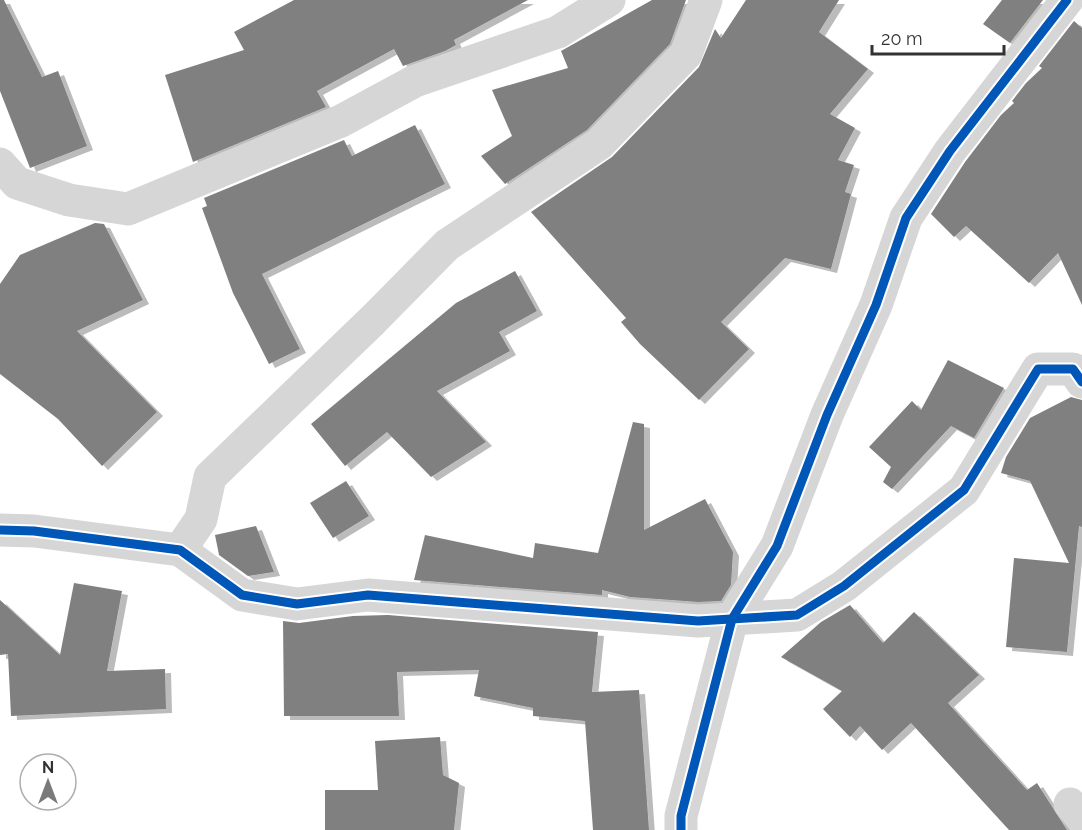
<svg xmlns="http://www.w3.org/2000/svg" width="1082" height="830" font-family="Raleway,sans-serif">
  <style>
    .building { fill: #808080; filter: url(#shadow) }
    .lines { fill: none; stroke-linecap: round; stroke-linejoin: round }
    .street { stroke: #d6d6d6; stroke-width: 33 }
    .cycleway-casing { stroke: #fff; stroke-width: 13 }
    .cycleway { stroke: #0057b8; stroke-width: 9 }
  </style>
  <defs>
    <filter id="shadow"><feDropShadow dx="6" dy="4" stdDeviation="0" flood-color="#0004"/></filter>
  </defs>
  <rect width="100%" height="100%" fill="#fff"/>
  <g class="building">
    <path d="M 0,0 L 4,0 L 42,77 L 58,71 L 87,146 L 30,168 L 0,91 Z"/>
    <path d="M 294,0 L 528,0 L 454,40 L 456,45 L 445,51 L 403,66 L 394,49 L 317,91 L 326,107 L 193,162 L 165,75 L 244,50 L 234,32 Z"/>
    <path d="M 652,0 L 686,0 L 670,44 L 587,130 L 505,184 L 481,156 L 512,136 L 492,90 L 568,68 L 561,51 Z"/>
    <path d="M 746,0 L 839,0 L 819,32 L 868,69 L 830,114 L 855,128 L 838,160 L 854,165 L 845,192 L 851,194 L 831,269 L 785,258 L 721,322 L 749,349 L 699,400 L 640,344 L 621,322 L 626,318 L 531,212 L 612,157 L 699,67 L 715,29 L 721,38 Z"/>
    <path d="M 1002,0 L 1043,0 L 1010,43 L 983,24 Z"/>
    <path d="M 1074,21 L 1082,28 L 1082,305 L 1058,253 L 1029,283 L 966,226 L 954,237 L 931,214 L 965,162 L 1001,115 L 1014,103 L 1012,101 L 1026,83 L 1042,68 L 1039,66 Z"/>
    <path d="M 415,125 L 445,184 L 262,274 L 300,349 L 269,364 L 233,293 L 202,208 L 207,206 L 204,198 L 344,140 L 352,156 Z"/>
    <path d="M 95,223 L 104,224 L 143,300 L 77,331 L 157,412 L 102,466 L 58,419 L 0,374 L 0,284 L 20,255 Z"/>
    <path d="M 515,271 L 537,311 L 499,332 L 510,351 L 437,391 L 486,442 L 431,477 L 387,432 L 345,466 L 311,424 L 456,303 Z"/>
    <path d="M 948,360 L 1004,388 L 974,438 L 951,426 L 892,489 L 883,482 L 891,467 L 869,447 L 912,401 L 921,410 Z"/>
    <path d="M 1071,397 L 1082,400 L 1082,527 L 1079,526 L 1067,652 L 1006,647 L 1014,558 L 1069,563 L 1030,481 L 1001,473 L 1006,457 L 1030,418 Z"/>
    <path d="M 633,422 L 644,424 L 644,530 L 705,499 L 733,552 L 731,585 L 721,601 L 698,602 L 630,597 L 602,590 L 602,595 L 414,580 L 425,535 L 533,558 L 535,543 L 598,553 Z"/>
    <path d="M 346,481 L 369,516 L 333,538 L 310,503 Z"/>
    <path d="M 256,526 L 274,572 L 248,576 L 219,555 L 215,535 Z"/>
    <path d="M 74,583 L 122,591 L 107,671 L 165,669 L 166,709 L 11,716 L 8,654 L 0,655 L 0,600 L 60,655 Z"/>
    <path d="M 850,605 L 883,643 L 914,612 L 979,675 L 948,703 L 1027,790 L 1037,783 L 1067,830 L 1009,830 L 911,723 L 882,750 L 860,726 L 850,737 L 823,709 L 842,691 L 781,657 L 821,622 Z"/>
    <path d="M 388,615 L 598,632 L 592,692 L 639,690 L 649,830 L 593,830 L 585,721 L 533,716 L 533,708 L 474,696 L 479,670 L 397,672 L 399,716 L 284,716 L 283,621 L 299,623 L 353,616 Z"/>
    <path d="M 440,737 L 443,775 L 459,783 L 454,830 L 325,830 L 325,790 L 378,790 L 375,741 Z"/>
  </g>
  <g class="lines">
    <g class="street">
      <path d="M 0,164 L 17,183 L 69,200 L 128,209 L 341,121 L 415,81 L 558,32 L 609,0"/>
      <path d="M 0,530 L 34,531 L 180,550 L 242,595 L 297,604 L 368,595 L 698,621 L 797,615 L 844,586 L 964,490 L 1038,369 L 1073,369 L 1082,382"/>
      <path d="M 180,550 L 201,519 L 210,477 L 373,320 L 447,245 L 599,144 L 686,54 L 706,0"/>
      <path d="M 1070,804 L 1082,818"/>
      <path d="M 681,830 L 681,816 L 732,619 L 777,546 L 827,415 L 876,305 L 906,218 L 950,151 L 1067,0"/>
    </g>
    <defs>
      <g id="cycleway">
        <path d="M 0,530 L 34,531 L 180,550 L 242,595 L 297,604 L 368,595 L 698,621 L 797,615 L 844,586 L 964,490 L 1038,369 L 1073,369 L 1082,382"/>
        <path d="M 681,830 L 681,816 L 732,619 L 777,546 L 827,415 L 876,305 L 906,218 L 950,151 L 1067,0"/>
      </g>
    </defs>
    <use href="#cycleway" class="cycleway-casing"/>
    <use href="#cycleway" class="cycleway"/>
  </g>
  <g transform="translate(48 782)"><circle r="28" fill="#ffffff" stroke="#adadad" stroke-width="1.5"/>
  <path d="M0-4.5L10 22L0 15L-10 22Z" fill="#7a7a7a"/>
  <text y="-9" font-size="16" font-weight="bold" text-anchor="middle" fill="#323232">N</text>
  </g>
  <path d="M872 45v9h132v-9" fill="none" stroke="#323232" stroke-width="3"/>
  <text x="881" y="45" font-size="18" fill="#323232" stroke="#ffffff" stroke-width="4.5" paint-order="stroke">20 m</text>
</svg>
